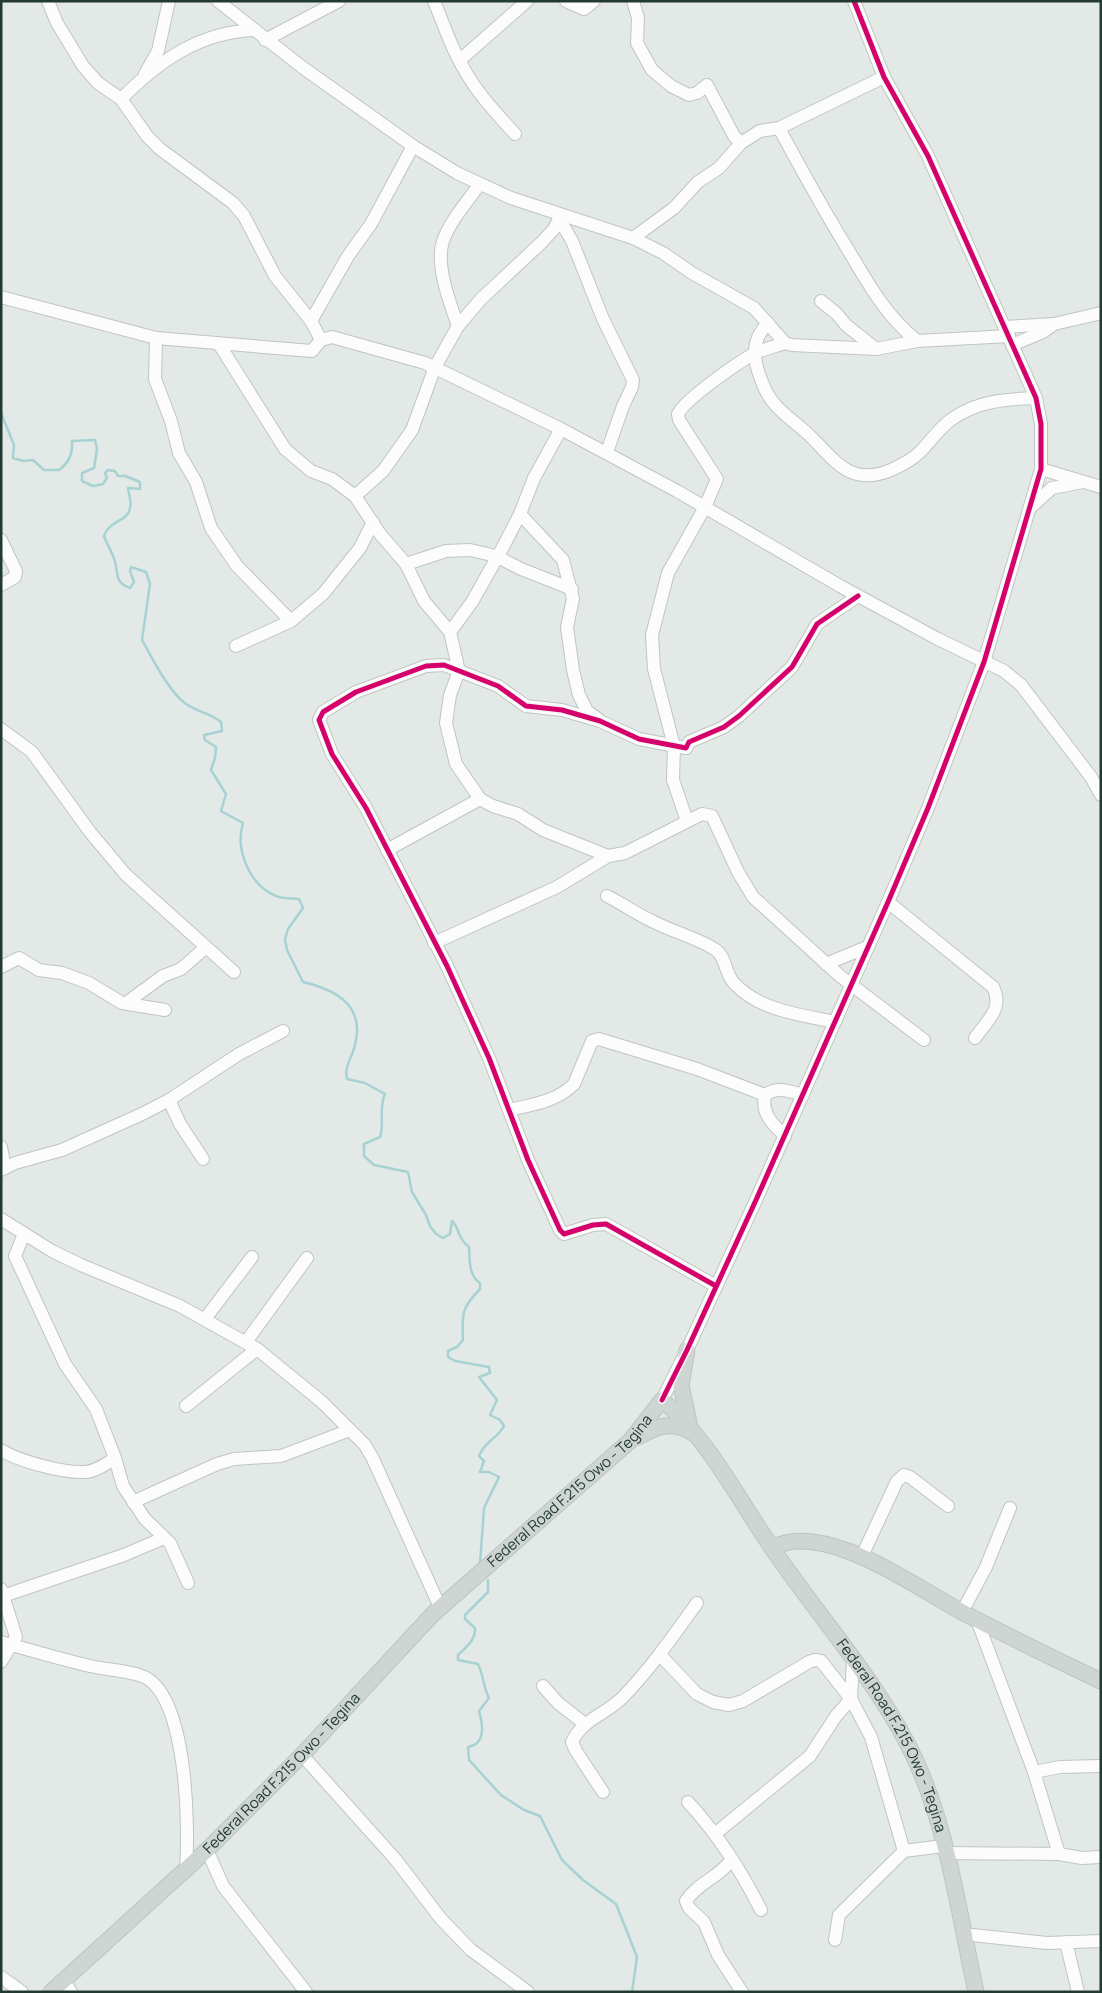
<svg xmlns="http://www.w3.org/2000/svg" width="1102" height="1993" font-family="Manrope,sans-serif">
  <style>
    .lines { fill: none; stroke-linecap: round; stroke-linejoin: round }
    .stream { stroke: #a7d2d4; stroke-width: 2.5 }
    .minor-casing { stroke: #c0c5c3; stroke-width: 14 }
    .major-casing { stroke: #bcc4c2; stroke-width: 17 }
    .minor { stroke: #fbfcfb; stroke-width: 12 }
    .major { stroke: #ced5d2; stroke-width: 15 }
    .cycleway-casing { stroke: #f2f8f4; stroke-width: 8 }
    .cycleway { stroke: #d6006c; stroke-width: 5 }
    .labels { text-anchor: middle; stroke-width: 4; stroke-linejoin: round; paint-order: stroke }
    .street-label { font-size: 15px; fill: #233a32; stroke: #f2f8f4 }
  </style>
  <rect width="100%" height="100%" fill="#e3e9e6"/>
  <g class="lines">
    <g class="stream">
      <path d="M 1,413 L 14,445 L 13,458 L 23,461 L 33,460 L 44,470 L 59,470 C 69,463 73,454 72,441 L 95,440 L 97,449 L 94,468 L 82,473 L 82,481 L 93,486 L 103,484 L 107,478 L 105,473 L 108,470 L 115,471 L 118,476 L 125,476 L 140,482 L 140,489 L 128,488 C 129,495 132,502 130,508 C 128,522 109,520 104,536 C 107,545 113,553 115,562 C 119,575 114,582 130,588 L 134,582 L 130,571 L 131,567 L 146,572 L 150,584 L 142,640 C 152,658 169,692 186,704 C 197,712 211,713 221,722 L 222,731 L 204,735 L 205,740 L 216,747 L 215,758 L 211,770 L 226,794 L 221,811 L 243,823 C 235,849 249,885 276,896 C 282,899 292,898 299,899 L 303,908 L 288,929 L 285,939 L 287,950 L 303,982 C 337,990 365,1006 355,1045 C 352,1058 344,1066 347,1079 L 365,1083 L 385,1094 C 378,1110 385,1122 380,1137 L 364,1144 L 364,1156 L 374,1165 L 408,1172 L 412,1192 L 426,1215 L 430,1226 L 436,1234 L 443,1238 L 450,1234 L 452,1221 C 460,1228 456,1237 469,1247 C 470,1260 468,1275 480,1283 L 480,1289 C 461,1308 462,1315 463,1340 L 457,1347 L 448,1351 L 448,1357 L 455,1361 L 489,1367 L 490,1373 L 479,1377 L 497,1400 L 490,1415 L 500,1420 L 504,1426 C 498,1438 484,1442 479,1456 L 484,1461 L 480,1472 L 489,1472 L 499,1477 L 484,1508 L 480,1564"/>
      <path d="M 488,1580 L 488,1592 L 465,1615 L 465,1619 L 475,1628 C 476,1640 466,1647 458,1655 L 458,1660 L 478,1664 C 484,1676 483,1687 489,1698 L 479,1711 C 483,1725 486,1744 468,1747 L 469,1760 L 501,1795 L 524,1810 L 540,1816 L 562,1860 L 583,1880 L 616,1904 L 637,1957 L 632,1992"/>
    </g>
    <defs>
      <g id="minor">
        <path d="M 48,1 L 57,23 L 83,66 L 98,83 L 121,99 L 147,136 L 160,149 L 233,203 L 244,216 L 275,276 L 311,321 L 321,340"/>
        <path d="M 218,1 L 302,67 L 413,146 L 457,173 L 511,198 L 633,238 L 663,253 L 692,273 L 754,308 L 785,343 L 792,345 L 876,349 L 917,341 L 1009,336"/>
        <path d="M 434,1 C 445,28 454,55 470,79 C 482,99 499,116 515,134"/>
        <path d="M 566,1 L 584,9 L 594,1"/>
        <path d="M 633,1 L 638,18 L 637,43 L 652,70 L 671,86 L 689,95 L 697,93 L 707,85 L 734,136 L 741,143"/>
        <path d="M 265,40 L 339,1"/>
        <path d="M 460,60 L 527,1"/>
        <path d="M 145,74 L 158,51 L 169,1"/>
        <path d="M 121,99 C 159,61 199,32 255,30"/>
        <path d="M 779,128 C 801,169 823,209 847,248 C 868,283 885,315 917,341"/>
        <path d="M 560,220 L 572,241 L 603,319 L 633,380 L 632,387 L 623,406 L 607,452"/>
        <path d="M 633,238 L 674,208 L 698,182 L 719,168 L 741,143 L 760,131 L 779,128 L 884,77"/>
        <path d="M 1,297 L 156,338 L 312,351 L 321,340 L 332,337 L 425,363 L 561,429 L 677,491 L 840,586 L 936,638 L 1004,671 L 1021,685 L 1091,777 L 1101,795"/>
        <path d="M 821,301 L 837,314 L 846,325 L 876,349"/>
        <path d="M 311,321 L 348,256 L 371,224 L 413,146"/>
        <path d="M 768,323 C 750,341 753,360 762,382 C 771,408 790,417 809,435 C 836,461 850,487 891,470 C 902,465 912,460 920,452 C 931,441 939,428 952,419 C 977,401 1006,399 1036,398"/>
        <path d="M 458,326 C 450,303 435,265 443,241 C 450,221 467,202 479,185"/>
        <path d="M 1005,327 L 1054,324 L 1101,313"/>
        <path d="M 156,338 L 155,379 L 171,421 L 179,453 L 196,482 L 211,528 L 237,566 L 291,621"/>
        <path d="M 219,344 L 285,449 L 311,471 L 332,479 L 355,496 L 380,534 L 406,564 L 424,601 L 450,632 L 459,671 L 450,695 L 446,723 L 456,764 L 474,790 L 480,799 L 493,806 L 518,814 L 543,830 L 608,856"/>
        <path d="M 1012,345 L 1043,332 L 1054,324"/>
        <path d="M 1041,469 L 1101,487"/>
        <path d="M 355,496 L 383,471 L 412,430 L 435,367 L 458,326 L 481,299 L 541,243 L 554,229 L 561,215"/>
        <path d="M 1030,508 L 1052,488 L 1083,482"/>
        <path d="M 520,514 L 563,560 L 573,599 L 567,627 L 573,670 L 579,695 L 587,711 L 598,719"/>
        <path d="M 1,540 L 16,571 L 15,577 L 1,585"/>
        <path d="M 406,564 L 446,551 L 470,550 L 496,556 L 521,569 L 572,589"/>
        <path d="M 450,632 L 472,602 L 503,547 L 520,514 L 534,478 L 561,429"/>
        <path d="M 236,646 L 291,621 L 323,594 L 360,548 L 373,522"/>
        <path d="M 1,729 L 32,752 L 90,832 L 126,875 L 234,972"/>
        <path d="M 687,821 L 673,780 L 674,746 L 654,669 L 652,635 L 668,573 L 705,507 L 717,479 L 679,420 L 678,414 C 685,399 739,362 755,353 C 765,349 776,346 785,343"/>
        <path d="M 387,850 L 480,799"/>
        <path d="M 607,896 C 623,904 638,915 654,922 C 673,932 698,938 716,950 C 726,957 725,974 734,983 C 758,1010 801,1015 835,1022"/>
        <path d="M 888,902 L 993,987 C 1004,1008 987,1021 975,1038"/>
        <path d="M 434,943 L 557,887 L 608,856 L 625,853 L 702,814 L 712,816 L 738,872 L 753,897 L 840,976 L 924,1040"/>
        <path d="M 826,964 L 867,947"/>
        <path d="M 1,967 L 19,958 L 39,970 L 62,973 L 89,983 L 122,1003 L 165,1010"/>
        <path d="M 126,1003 L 163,976 L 181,969 L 205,948"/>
        <path d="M 169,1100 L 180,1124 L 203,1159"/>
        <path d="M 509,1110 C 531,1105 558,1101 574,1084 L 592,1041 L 599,1039 L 697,1069 L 765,1095"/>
        <path d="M 785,1136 C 772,1124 761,1113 765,1095 C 777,1086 789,1091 803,1095"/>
        <path d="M 1,1147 L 5,1168"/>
        <path d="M 1,1170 L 15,1163 L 62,1150 L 142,1114 L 169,1100 L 239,1054 L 283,1031"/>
        <path d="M 1,1219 L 52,1251 L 81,1265 L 180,1306 L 257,1349 L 322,1402 L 365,1445 L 373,1459 L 440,1607"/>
        <path d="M 24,1234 L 15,1256 L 65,1364 L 96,1409 L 115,1458 L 123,1486 L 145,1519 L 170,1543 L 188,1583"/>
        <path d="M 716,1286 L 606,1224 L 593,1225 L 564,1234 L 560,1230 L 528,1160 L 489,1058 L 447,966 L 366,808 L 332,754 L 319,720 L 323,712 L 356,692 L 426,666 L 444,665 L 498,686 L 526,706 L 562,710 L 600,721 L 639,739 L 686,748 L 689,742 L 724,727 L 739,716 L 792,667 L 817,624 L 858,596"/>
        <path d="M 205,1319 L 252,1257"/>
        <path d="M 246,1342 L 307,1258"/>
        <path d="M 662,1400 L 687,1350 L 756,1200 L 888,902 L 928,808 L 984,662 L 1041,469 L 1041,424 L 1036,398 L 928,156 L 884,77 L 854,1"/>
        <path d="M 186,1406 L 257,1349"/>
        <path d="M 1,1450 C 18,1461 63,1473 84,1472 C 95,1472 106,1464 115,1458"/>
        <path d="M 133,1502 L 217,1464 L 234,1459 L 281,1456 L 350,1430"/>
        <path d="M 862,1556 L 897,1481 L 904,1475 L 910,1477 L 948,1506"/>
        <path d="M 1,1589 L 16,1637 L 1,1662"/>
        <path d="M 3,1596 L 124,1555 L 164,1538"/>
        <path d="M 962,1612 L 986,1567 L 1010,1508"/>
        <path d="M 977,1620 L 1034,1772"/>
        <path d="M 1,1642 C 30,1650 60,1659 90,1666 C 107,1670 126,1670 142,1676 C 188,1693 189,1828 186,1870"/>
        <path d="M 660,1655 L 697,1694 L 713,1702 L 729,1705 L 743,1701 L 809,1662 L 815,1660 L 821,1661 L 851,1699 L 871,1737 L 904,1851 L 943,1846"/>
        <path d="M 543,1686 L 558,1703 L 585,1724"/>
        <path d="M 302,1755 L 396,1860 L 441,1919 L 471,1950 L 528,1992"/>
        <path d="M 603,1792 L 576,1751 L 572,1742 C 582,1719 607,1714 623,1697 C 651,1668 674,1635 697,1603"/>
        <path d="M 688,1802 C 719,1836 740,1869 761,1910"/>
        <path d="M 716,1833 L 810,1756 L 836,1716 L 851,1699 L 853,1660"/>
        <path d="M 207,1850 L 223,1886 L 306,1992"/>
        <path d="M 945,1853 L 1059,1854 L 1082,1858 L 1101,1857"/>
        <path d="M 1059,1854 L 1034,1772 L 1060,1767 L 1101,1766"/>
        <path d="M 732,1859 C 720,1877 697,1883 686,1901 L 689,1908 L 704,1922 L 718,1955 L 742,1992"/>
        <path d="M 963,1934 L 1047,1943 L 1101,1941"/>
        <path d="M 835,1940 L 839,1915 L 904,1851"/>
        <path d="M 1066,1942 L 1078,1992"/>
        <path d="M 1,1977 L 22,1992"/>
        <path d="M 64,1981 L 71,1992"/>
      </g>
      <g id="major">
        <path d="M 687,1350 L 681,1385 L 689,1423"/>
        <path d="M 638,1437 C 657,1426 673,1420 693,1433"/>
        <path d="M 772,1548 C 824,1519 918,1589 964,1613 C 1009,1637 1055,1659 1101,1681"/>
        <path id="s1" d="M 51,1992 L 207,1850 L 302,1755 L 433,1614 L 630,1441 L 662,1400 C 705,1435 738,1498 770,1545 C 818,1617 885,1689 919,1768 C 949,1837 960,1919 976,1992"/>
      </g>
    </defs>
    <use href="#minor" class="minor-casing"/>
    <use href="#major" class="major-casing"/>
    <use href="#minor" class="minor"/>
    <use href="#major" class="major"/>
    <defs>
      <g id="cycleway">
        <path d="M 716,1286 L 606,1224 L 593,1225 L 564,1234 L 560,1230 L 528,1160 L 489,1058 L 447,966 L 366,808 L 332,754 L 319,720 L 323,712 L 356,692 L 426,666 L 444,665 L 498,686 L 526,706 L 562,710 L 600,721 L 639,739 L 686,748 L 689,742 L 724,727 L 739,716 L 792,667 L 817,624 L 858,596"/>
        <path d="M 662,1400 L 687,1350 L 756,1200 L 888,902 L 928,808 L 984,662 L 1041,469 L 1041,424 L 1036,398 L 928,156 L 884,77 L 854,1"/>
      </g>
    </defs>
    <use href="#cycleway" class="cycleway-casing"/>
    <use href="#cycleway" class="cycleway"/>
  </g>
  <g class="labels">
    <g class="street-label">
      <text dy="5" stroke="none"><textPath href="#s1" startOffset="722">Federal Road F.215 Owo - Tegina</textPath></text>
      <text dy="5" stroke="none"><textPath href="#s1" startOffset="1261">Federal Road F.215 Owo - Tegina</textPath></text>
      <text dy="5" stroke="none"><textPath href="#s1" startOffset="318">Federal Road F.215 Owo - Tegina</textPath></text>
    </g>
  </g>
  <rect width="1102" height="1993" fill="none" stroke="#233a32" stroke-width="5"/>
</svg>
